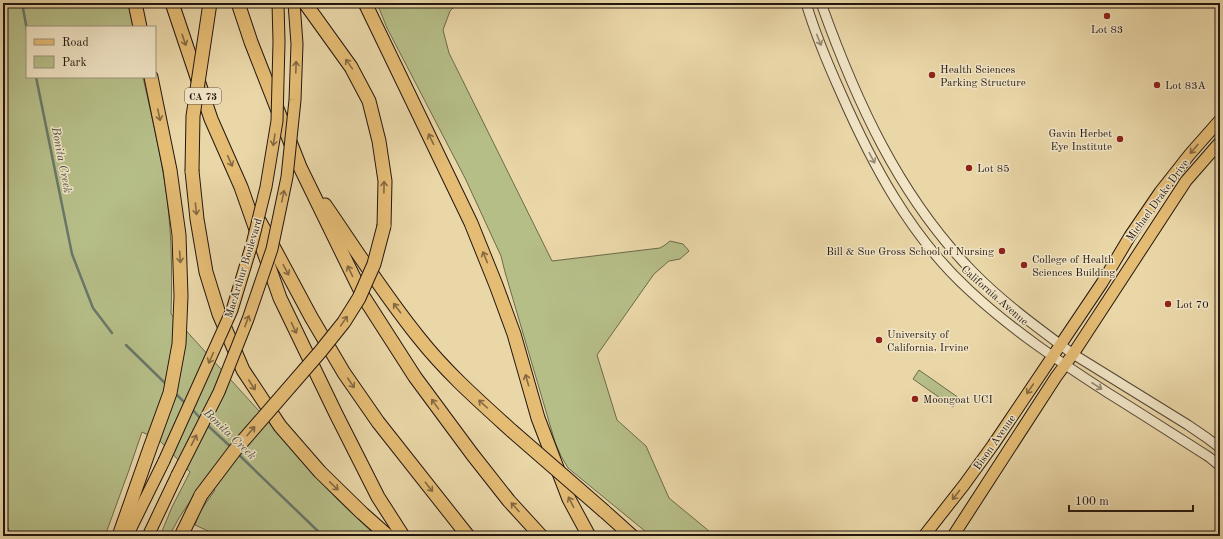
<svg xmlns="http://www.w3.org/2000/svg" width="1223" height="539" font-family="'Old Standard TT',serif">
  <style>
    .green { fill: #b6be88; stroke: #6c6a4c }
    .lines { fill: none; stroke-linecap: round; stroke-linejoin: round }
    .stream { stroke: #69786a; stroke-width: 2.5 }
    .minor-casing { stroke: #544636; stroke-width: 11 }
    .major-casing { stroke: #221610; stroke-width: 13 }
    .highway-casing { stroke: #221610; stroke-width: 15 }
    .minor { stroke: #f1e5c6; stroke-width: 9 }
    .major { stroke: #e5bc74; stroke-width: 11 }
    .highway { stroke: #e5bc74; stroke-width: 13 }
    .major-bridge-casing { stroke: #221610; stroke-width: 13; stroke-linecap: butt }
    .highway-bridge-casing { stroke: #221610; stroke-width: 15; stroke-linecap: butt }
    .major-bridge { stroke: #e5bc74; stroke-width: 11 }
    .highway-bridge { stroke: #e5bc74; stroke-width: 13 }
    .oneway { stroke: #846942 }
    .oneway2 { stroke: #948874 }
    .poi-dot { fill: #8f2418; stroke: #f1e5c6; stroke-width: 1.5 }
    .labels { text-anchor: middle; stroke-width: 3; stroke-linejoin: round; paint-order: stroke }
    .shield { fill: #f1e5c6; stroke: #605447; stroke-width: 1 }
    .shield-label { font-size: 10px; font-weight: bold; fill: #221610 }
    .poi-label { font-size: 11px; fill: #221610; stroke: #f1e5c6; text-anchor: start }
    .street-label { font-size: 11px; fill: #221610; stroke: #f1e5c6 }
    .water-label { font-size: 12px; font-style: italic; fill: #4b4f44; stroke: #f1e5c6 }
  </style>
  <rect width="100%" height="100%" fill="#ead7a8"/>
  <filter id="stains"><feTurbulence type="fractalNoise" baseFrequency=".005" numOctaves="4"/><feColorMatrix values="0 0 0 0 .2 0 0 0 0 .09 0 0 0 0 .02 0 0 0 .5 -.17"/></filter>
  <radialGradient id="worn" r=".72"><stop offset=".6" stop-color="#630" stop-opacity="0"/><stop offset="1" stop-color="#630" stop-opacity=".3"/></radialGradient>
  <g class="green">
    <path d="M 3,3 L 128,3 L 133,27 L 27,27 L 27,77 L 143,77 C 153,123 165,170 169,217 C 172,250 172,282 171,314 L 279,433 L 306,466 L 337,499 L 376,536 L 219,536 L 195,525 L 199,513 L 215,490 L 203,482 L 179,518 L 169,536 L 160,536 L 172,507 L 190,472 L 159,440 L 142,432 L 129,470 L 105,536 L 11,536 L 3,514 L 3,210 L 7,209 L 3,181 Z"/>
    <path d="M 377,3 L 458,3 L 450,11 L 443,30 L 449,53 L 552,261 L 660,248 L 665,245 L 670,241 L 683,244 L 689,251 L 680,259 L 669,261 L 654,274 L 597,355 L 617,420 L 646,446 L 669,498 L 715,536 L 651,536 L 568,468 L 561,456 L 555,442 L 505,272 L 501,256 L 465,178 L 387,28 Z"/>
    <path d="M 919,370 L 959,398 L 953,407 L 913,379 Z"/>
  </g>
  <g class="lines">
    <g class="stream">
      <path d="M 22,3 L 27,30"/>
      <path d="M 36,77 L 72,254 L 93,308 L 112,333"/>
      <path d="M 126,345 L 167,385"/>
      <path d="M 175,393 L 186,404"/>
      <path d="M 191,408 L 201,419"/>
      <path d="M 206,424 L 232,448"/>
      <path d="M 237,453 L 323,536"/>
    </g>
    <defs>
      <g id="minor">
        <path d="M 806,3 C 815,33 827,62 840,91 C 872,164 910,236 969,290 C 1012,330 1060,362 1108,393 C 1142,414 1176,436 1209,457 L 1220,466"/>
        <path d="M 821,3 C 856,101 899,196 972,271 C 1002,302 1038,328 1073,354 L 1188,425 L 1207,438 L 1220,448"/>
      </g>
      <g id="major">
        <path d="M 127,536 L 164,461"/>
        <path d="M 148,536 L 177,475"/>
        <path d="M 924,536 L 964,485 L 993,445 L 1102,283 L 1130,236 L 1160,192 L 1190,154 L 1220,120"/>
        <path d="M 953,536 L 1056,377 L 1073,354 L 1186,181 L 1220,142"/>
      </g>
      <g id="highway">
        <path d="M 135,3 L 140,27"/>
        <path d="M 172,3 L 211,119 L 241,187 L 280,298 L 336,414 L 378,497 L 403,536"/>
        <path d="M 238,3 L 251,42 L 300,167 L 363,296 L 415,377 L 472,454 L 509,501 L 541,536"/>
        <path d="M 305,3 L 351,67 L 369,101 L 379,141 L 385,181 L 384,226"/>
        <path d="M 365,3 L 471,223 L 496,285 L 514,334 L 538,418 L 569,499 L 589,536"/>
        <path d="M 192,171 L 197,219 L 206,272 L 219,314 L 243,370 L 280,426 L 320,472 L 362,513 L 388,536"/>
        <path d="M 325,205 C 356,250 385,296 420,339 C 447,373 479,401 512,431"/>
        <path d="M 260,222 L 311,317 L 344,373 L 378,422 L 468,536"/>
        <path d="M 604,511 L 632,536"/>
        <path d="M 119,536 L 150,448 L 170,393 L 179,344 L 181,296 L 179,235 L 170,170 L 151,77"/>
        <path d="M 181,536 L 201,495"/>
      </g>
    </defs>
    <use href="#minor" class="minor-casing"/>
    <use href="#major" class="major-casing"/>
    <use href="#highway" class="highway-casing"/>
    <use href="#minor" class="minor"/>
    <use href="#major" class="major"/>
    <use href="#highway" class="highway"/>
    <defs>
      <g id="major-bridge">
        <path d="M 164,461 L 232,310 L 252,244 L 266,187 L 277,121 L 279,42 L 278,3"/>
        <path d="M 177,475 L 219,392 L 248,319 L 272,249 L 287,177 L 295,100 L 297,44 L 294,3"/>
      </g>
      <g id="highway-bridge">
        <path d="M 192,171 L 193,116 L 210,3"/>
        <path d="M 512,431 L 604,511"/>
        <path d="M 201,495 L 235,450 L 320,352 L 344,322 L 359,298 L 374,264 L 384,226"/>
      </g>
    </defs>
    <use href="#major-bridge" class="major-bridge-casing"/>
    <use href="#highway-bridge" class="highway-bridge-casing"/>
    <use href="#major-bridge" class="major-bridge"/>
    <use href="#highway-bridge" class="highway-bridge"/>
  </g>
  <defs><path id="oneway-shaft" d="M-6 0H5M1.5-3L5.5 0L1.5 3" fill="none" stroke-width="1.6" stroke-linecap="round" stroke-linejoin="round"/></defs>
  <g class="oneway">
    <use href="#oneway-shaft" transform="translate(184 40) rotate(71)"/>
    <use href="#oneway-shaft" transform="translate(349 64) rotate(-125)"/>
    <use href="#oneway-shaft" transform="translate(296 67) rotate(-88)"/>
    <use href="#oneway-shaft" transform="translate(159 115) rotate(78)"/>
    <use href="#oneway-shaft" transform="translate(431 139) rotate(-116)"/>
    <use href="#oneway-shaft" transform="translate(274 140) rotate(99)"/>
    <use href="#oneway-shaft" transform="translate(1194 149) rotate(130)"/>
    <use href="#oneway-shaft" transform="translate(230 161) rotate(66)"/>
    <use href="#oneway-shaft" transform="translate(384 187) rotate(-89)"/>
    <use href="#oneway-shaft" transform="translate(283 196) rotate(-78)"/>
    <use href="#oneway-shaft" transform="translate(196 209) rotate(84)"/>
    <use href="#oneway-shaft" transform="translate(180 257) rotate(86)"/>
    <use href="#oneway-shaft" transform="translate(485 257) rotate(-112)"/>
    <use href="#oneway-shaft" transform="translate(286 270) rotate(62)"/>
    <use href="#oneway-shaft" transform="translate(350 271) rotate(-116)"/>
    <use href="#oneway-shaft" transform="translate(397 308) rotate(-127)"/>
    <use href="#oneway-shaft" transform="translate(247 321) rotate(-69)"/>
    <use href="#oneway-shaft" transform="translate(344 321) rotate(-55)"/>
    <use href="#oneway-shaft" transform="translate(294 328) rotate(65)"/>
    <use href="#oneway-shaft" transform="translate(211 358) rotate(114)"/>
    <use href="#oneway-shaft" transform="translate(527 380) rotate(-106)"/>
    <use href="#oneway-shaft" transform="translate(351 383) rotate(56)"/>
    <use href="#oneway-shaft" transform="translate(252 385) rotate(57)"/>
    <use href="#oneway-shaft" transform="translate(1030 389) rotate(124)"/>
    <use href="#oneway-shaft" transform="translate(435 404) rotate(-126)"/>
    <use href="#oneway-shaft" transform="translate(483 404) rotate(-138)"/>
    <use href="#oneway-shaft" transform="translate(251 431) rotate(-49)"/>
    <use href="#oneway-shaft" transform="translate(194 440) rotate(-63)"/>
    <use href="#oneway-shaft" transform="translate(334 486) rotate(44)"/>
    <use href="#oneway-shaft" transform="translate(429 487) rotate(52)"/>
    <use href="#oneway-shaft" transform="translate(956 495) rotate(128)"/>
    <use href="#oneway-shaft" transform="translate(571 502) rotate(-117)"/>
    <use href="#oneway-shaft" transform="translate(515 507) rotate(-132)"/>
  </g>
  <g class="oneway2">
    <use href="#oneway-shaft" transform="translate(819 40) rotate(68)"/>
    <use href="#oneway-shaft" transform="translate(872 158) rotate(62)"/>
    <use href="#oneway-shaft" transform="translate(1097 386) rotate(33)"/>
  </g>
  <g class="poi-dot">
    <circle cx="1107" cy="16" r="4"/>
    <circle cx="932" cy="75" r="4"/>
    <circle cx="1157" cy="85" r="4"/>
    <circle cx="1120" cy="139" r="4"/>
    <circle cx="969" cy="168" r="4"/>
    <circle cx="1002" cy="251" r="4"/>
    <circle cx="1024" cy="265" r="4"/>
    <circle cx="1168" cy="304" r="4"/>
    <circle cx="879" cy="340" r="4"/>
    <circle cx="915" cy="399" r="4"/>
  </g>
  <g class="labels">
    <rect class="shield" x="185" y="88" width="36" height="16" rx="3"/>
    <g class="shield-label">
      <text x="203" y="100">CA 73</text>
    </g>
    <g class="poi-label">
      <text x="1107" y="33" text-anchor="middle">Lot 83</text>
      <text x="940" y="73">Health Sciences<tspan x="940" dy="13">Parking Structure</tspan></text>
      <text x="1165" y="89">Lot 83A</text>
      <text x="1112" y="137" text-anchor="end">Gavin Herbet<tspan x="1112" dy="13">Eye Institute</tspan></text>
      <text x="977" y="172">Lot 85</text>
      <text x="994" y="255" text-anchor="end">Bill &amp; Sue Gross School of Nursing</text>
      <text x="1032" y="263">College of Health<tspan x="1032" dy="13">Sciences Building</tspan></text>
      <text x="1176" y="308">Lot 70</text>
      <text x="887" y="338">University of<tspan x="887" dy="13">California, Irvine</tspan></text>
      <text x="923" y="403">Moongoat UCI</text>
    </g>
    <g class="street-label">
      <text transform="translate(1157 200) rotate(-54)" y="4">Michael Drake Drive</text>
      <text transform="translate(243 268) rotate(-73)" y="4">MacArthur Boulevard</text>
      <text transform="translate(995 295) rotate(41)" y="4">California Avenue</text>
      <text transform="translate(994 442) rotate(-55)" y="4">Bison Avenue</text>
    </g>
    <g class="water-label">
      <text transform="translate(62 160) rotate(79)" y="4">Bonita Creek</text>
      <text transform="translate(230 434) rotate(44)" y="4">Bonita Creek</text>
    </g>
  </g>
  <rect width="1223" height="539" fill="none" stroke="#ead7a8" stroke-width="16"/>
  <rect x="4" y="4" width="1215" height="531" fill="none" stroke="#221610" stroke-width="2"/>
  <rect x="8" y="8" width="1207" height="523" fill="none" stroke="#221610"/>
  <rect x="26" y="26" width="130" height="52" fill="#f1e5c6" stroke="#9e927d"/>
  <rect x="34" y="39" width="20" height="6" fill="#e5bc74" stroke="#9e927d"/>
  <text x="62" y="46" font-size="12" fill="#221610">Road</text>
  <rect x="34" y="56" width="20" height="12" fill="#b6be88" stroke="#9e927d"/>
  <text x="62" y="66" font-size="12" fill="#221610">Park</text>
  <path d="M1069 505v6h124v-6" fill="none" stroke="#221610" stroke-width="2"/>
  <text x="1075" y="505" font-size="12" fill="#221610" stroke="#f1e5c6" stroke-width="3" paint-order="stroke">100 m</text>
  <rect width="100%" height="100%" filter="url(#stains)"/>
  <rect width="100%" height="100%" fill="url(#worn)"/>
</svg>
